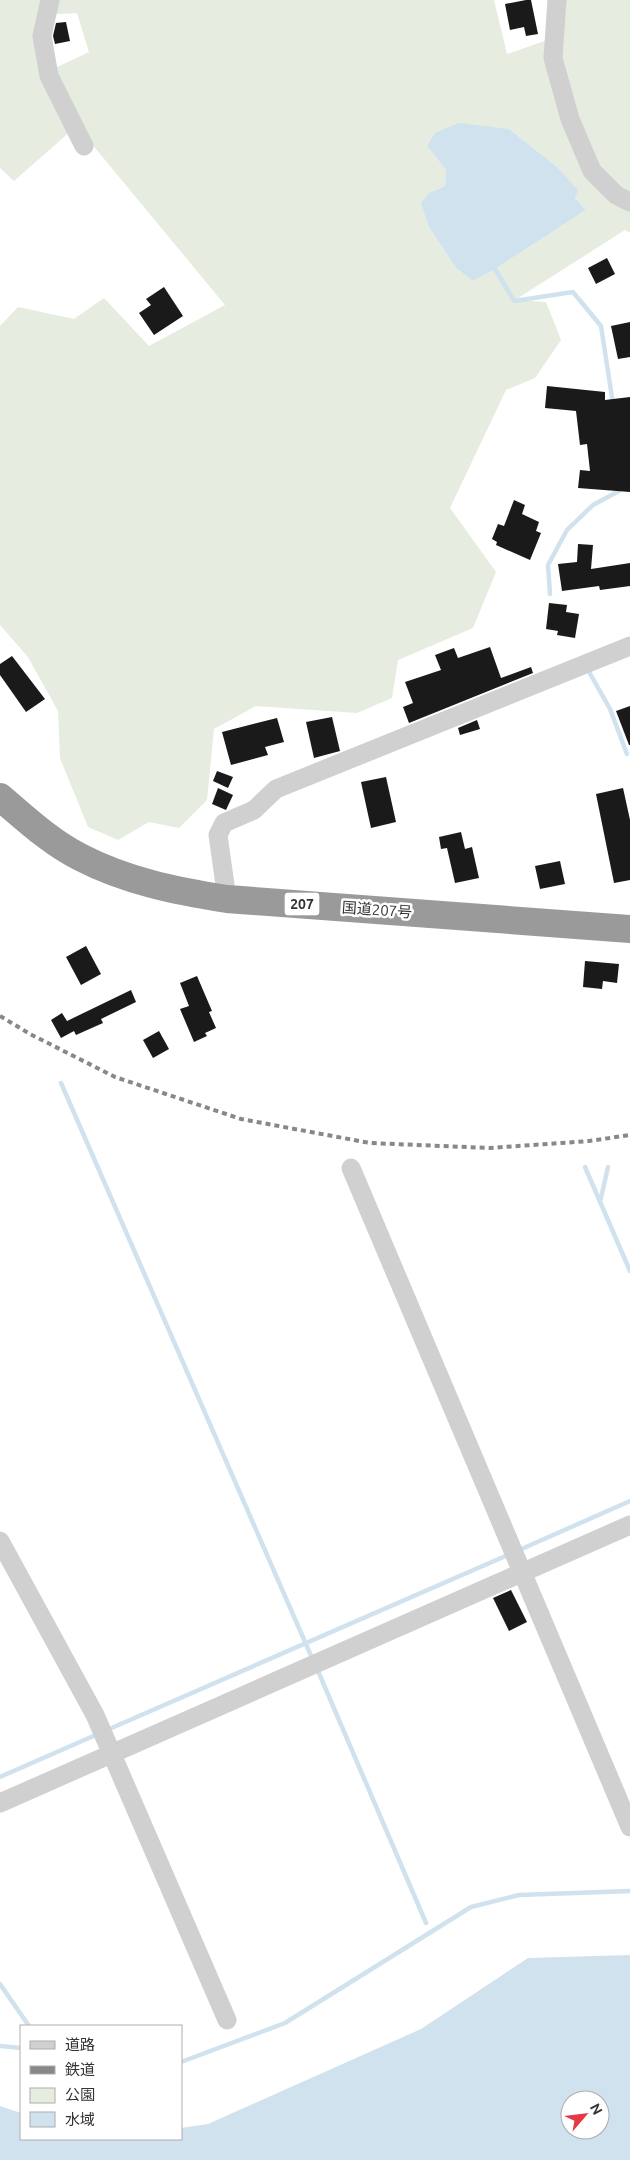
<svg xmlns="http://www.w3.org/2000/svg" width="630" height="2160" font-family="Ubuntu,'Noto Sans JP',sans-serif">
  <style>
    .green { fill: #e6ecdf; fill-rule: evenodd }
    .water { fill: #cfe2ee; fill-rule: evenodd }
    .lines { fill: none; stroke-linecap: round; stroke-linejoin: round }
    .stream { stroke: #cfe2ee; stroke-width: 4.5 }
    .building { fill: #1a1a1a }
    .street { stroke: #d0d0d0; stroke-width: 19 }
    .highway { stroke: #9a9a9a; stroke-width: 28 }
    .rail { stroke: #888; stroke-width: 4; stroke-dasharray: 5 4; stroke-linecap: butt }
    .labels { text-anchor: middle; stroke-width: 5; stroke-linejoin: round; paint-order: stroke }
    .shield { fill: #fff; stroke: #707070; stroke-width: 1 }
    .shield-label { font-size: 14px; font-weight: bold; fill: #333 }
    .street-label { font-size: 15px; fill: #333; stroke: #fff }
  </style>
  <rect width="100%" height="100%" fill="#fff"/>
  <path class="green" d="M 0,0 L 494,0 L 507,54 L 559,36 L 565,0 L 630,0 L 630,233 L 625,230 L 515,300 L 546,302 L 561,340 L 535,378 L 506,390 L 450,508 L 496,572 L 473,628 L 398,660 L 392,698 L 357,713 L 256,706 L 214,729 L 207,800 L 179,828 L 149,822 L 118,840 L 88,827 L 60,758 L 58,711 L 28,657 L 0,625 L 0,326 L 18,307 L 74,319 L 104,298 L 149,346 L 225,305 L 91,143 L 80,123 L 14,181 L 0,168 ZM 77,13 L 89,52 L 53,69 L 40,15 ZM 509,129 L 556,166 L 577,190 L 575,198 L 586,210 L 495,269 L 473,281 L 456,268 L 429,227 L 429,193 L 445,186 L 446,170 L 427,146 Z"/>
  <g class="water">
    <path d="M 459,123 L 509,129 L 556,166 L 578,190 L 575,198 L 586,210 L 495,269 L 473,281 L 456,268 L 429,227 L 421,203 L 429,193 L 445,186 L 446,170 L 427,146 L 435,133 Z"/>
    <path d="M 630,1955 L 630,2160 L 0,2160 L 0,2106 L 21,2113 L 21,2139 L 181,2139 L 181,2128 L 208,2124 L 421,2029 L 528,1958 ZM 570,2100 L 600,2100 L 600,2130 L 570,2130 Z"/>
  </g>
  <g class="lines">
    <g class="stream">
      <path d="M 495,269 L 514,301 L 573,292 L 601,326 L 613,404"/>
      <path d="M 550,594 L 548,565 L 567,530 L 593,505 L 619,491"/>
      <path d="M 588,670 L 610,709 L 627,754"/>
      <path d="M 61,1083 L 312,1658"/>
      <path d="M 585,1167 L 630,1271"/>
      <path d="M 600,1202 L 608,1167"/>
      <path d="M 517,1551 L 630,1501"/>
      <path d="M 318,1671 L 426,1923"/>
      <path d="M 107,1730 L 510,1554"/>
      <path d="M 0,1777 L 98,1734"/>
      <path d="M 0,1984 L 29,2026"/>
      <path d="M 0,2046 L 21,2048"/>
      <path d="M 181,2062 L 285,2023 L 471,1907 L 519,1895 L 630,1891"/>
    </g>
  </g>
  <g class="building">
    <path d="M 526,0 L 531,0 L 538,34 L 526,36 L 524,27 L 510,30 L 505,4 Z"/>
    <path d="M 66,22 L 70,41 L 55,44 L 53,36 L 56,23 Z"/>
    <path d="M 607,258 L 615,274 L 596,284 L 588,268 Z"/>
    <path d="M 164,287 L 183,316 L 154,335 L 139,313 L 151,305 L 146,299 Z"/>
    <path d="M 630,322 L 630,357 L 618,359 L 611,326 Z"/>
    <path d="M 547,386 L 605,392 L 605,400 L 630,397 L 630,492 L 578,488 L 580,470 L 590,471 L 587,444 L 580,445 L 576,411 L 545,408 Z"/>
    <path d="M 514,500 L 525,505 L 522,514 L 539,522 L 536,531 L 541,533 L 530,560 L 496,545 L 497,542 L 492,539 L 498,524 L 504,526 Z"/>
    <path d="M 578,544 L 593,545 L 591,569 L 630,563 L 630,586 L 600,590 L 599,586 L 562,591 L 558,564 L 577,562 Z"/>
    <path d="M 549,603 L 567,605 L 566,612 L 579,614 L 575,638 L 557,635 L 558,631 L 546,629 Z"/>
    <path d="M 490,647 L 501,678 L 531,667 L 533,673 L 409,723 L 403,707 L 413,703 L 405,682 L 441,670 L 435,655 L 454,648 L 458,658 Z"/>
    <path d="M 12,656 L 45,699 L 26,712 L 0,675 L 0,664 Z"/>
    <path d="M 630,706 L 630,745 L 629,745 L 616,711 Z"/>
    <path d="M 332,717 L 340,751 L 314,758 L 306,722 Z"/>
    <path d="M 277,718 L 284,742 L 265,747 L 268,755 L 231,765 L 222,732 Z"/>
    <path d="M 477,720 L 480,729 L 460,735 L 458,728 Z"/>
    <path d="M 217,771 L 233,777 L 228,788 L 213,781 Z"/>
    <path d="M 386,777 L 396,822 L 371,828 L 361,782 Z"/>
    <path d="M 218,788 L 233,795 L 226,810 L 212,804 Z"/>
    <path d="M 623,788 L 630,820 L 630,880 L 614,883 L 596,794 Z"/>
    <path d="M 461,832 L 465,849 L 472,847 L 479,878 L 455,883 L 447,848 L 441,849 L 439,837 Z"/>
    <path d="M 560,861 L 565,884 L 540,889 L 535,866 Z"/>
    <path d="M 86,946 L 101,974 L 81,985 L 66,957 Z"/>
    <path d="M 585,961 L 619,964 L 617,983 L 603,981 L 602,989 L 583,987 Z"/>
    <path d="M 197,976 L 212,1011 L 209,1012 L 216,1028 L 205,1033 L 207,1036 L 194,1042 L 180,1009 L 189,1006 L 180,983 Z"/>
    <path d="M 131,990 L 136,1002 L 101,1019 L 103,1023 L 76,1035 L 74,1031 L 61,1038 L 51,1020 L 62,1013 L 67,1021 Z"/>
    <path d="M 159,1031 L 169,1049 L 153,1058 L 143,1040 Z"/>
    <path d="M 511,1590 L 527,1622 L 509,1631 L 493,1598 Z"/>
  </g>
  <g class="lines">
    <g class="street">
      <path d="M 50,0 L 42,36 L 49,76 L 84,146"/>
      <path d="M 557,0 L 553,58 L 570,119 L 592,171 L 616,195 L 630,202"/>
      <path d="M 227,899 L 218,835 L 224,823 L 254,810 L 276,789 L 630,646"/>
      <path d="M 351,1168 L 630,1827"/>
      <path d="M 0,1541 L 95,1715 L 227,2020"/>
      <path d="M 0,1803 L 630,1525"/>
    </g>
    <path class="highway" d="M 0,797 C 25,818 50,842 80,857 C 126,881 176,891 227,899 L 630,929"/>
    <path class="rail" d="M 0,1016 L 30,1034 L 115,1077 L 241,1119 L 370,1143 L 490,1148 L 589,1141 L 630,1135"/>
  </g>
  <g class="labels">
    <rect class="shield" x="284.5" y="892.5" width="35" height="23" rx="4"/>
    <g class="shield-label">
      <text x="302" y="909">207</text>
    </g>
    <g class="street-label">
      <text transform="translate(377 910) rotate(4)" y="5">国道207号</text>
    </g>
  </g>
  <rect x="20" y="2025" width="162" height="115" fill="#ffffff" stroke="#adadad"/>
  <rect x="30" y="2041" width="25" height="8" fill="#d0d0d0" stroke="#adadad"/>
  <text x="65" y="2050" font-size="15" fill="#333333">道路</text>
  <rect x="30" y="2066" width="25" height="8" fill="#888888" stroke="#adadad"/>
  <text x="65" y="2075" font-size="15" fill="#333333">鉄道</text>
  <rect x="30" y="2088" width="25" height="15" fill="#e6ecdf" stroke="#adadad"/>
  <text x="65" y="2100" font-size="15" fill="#333333">公園</text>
  <rect x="30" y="2112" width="25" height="15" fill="#cfe2ee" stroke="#adadad"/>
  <text x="65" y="2125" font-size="15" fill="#333333">水域</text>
  <g transform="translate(585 2115) rotate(62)"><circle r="24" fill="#ffffff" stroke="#adadad"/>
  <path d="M0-4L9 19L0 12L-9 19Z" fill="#e63946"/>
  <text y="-8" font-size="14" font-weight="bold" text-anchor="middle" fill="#333333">N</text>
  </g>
</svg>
